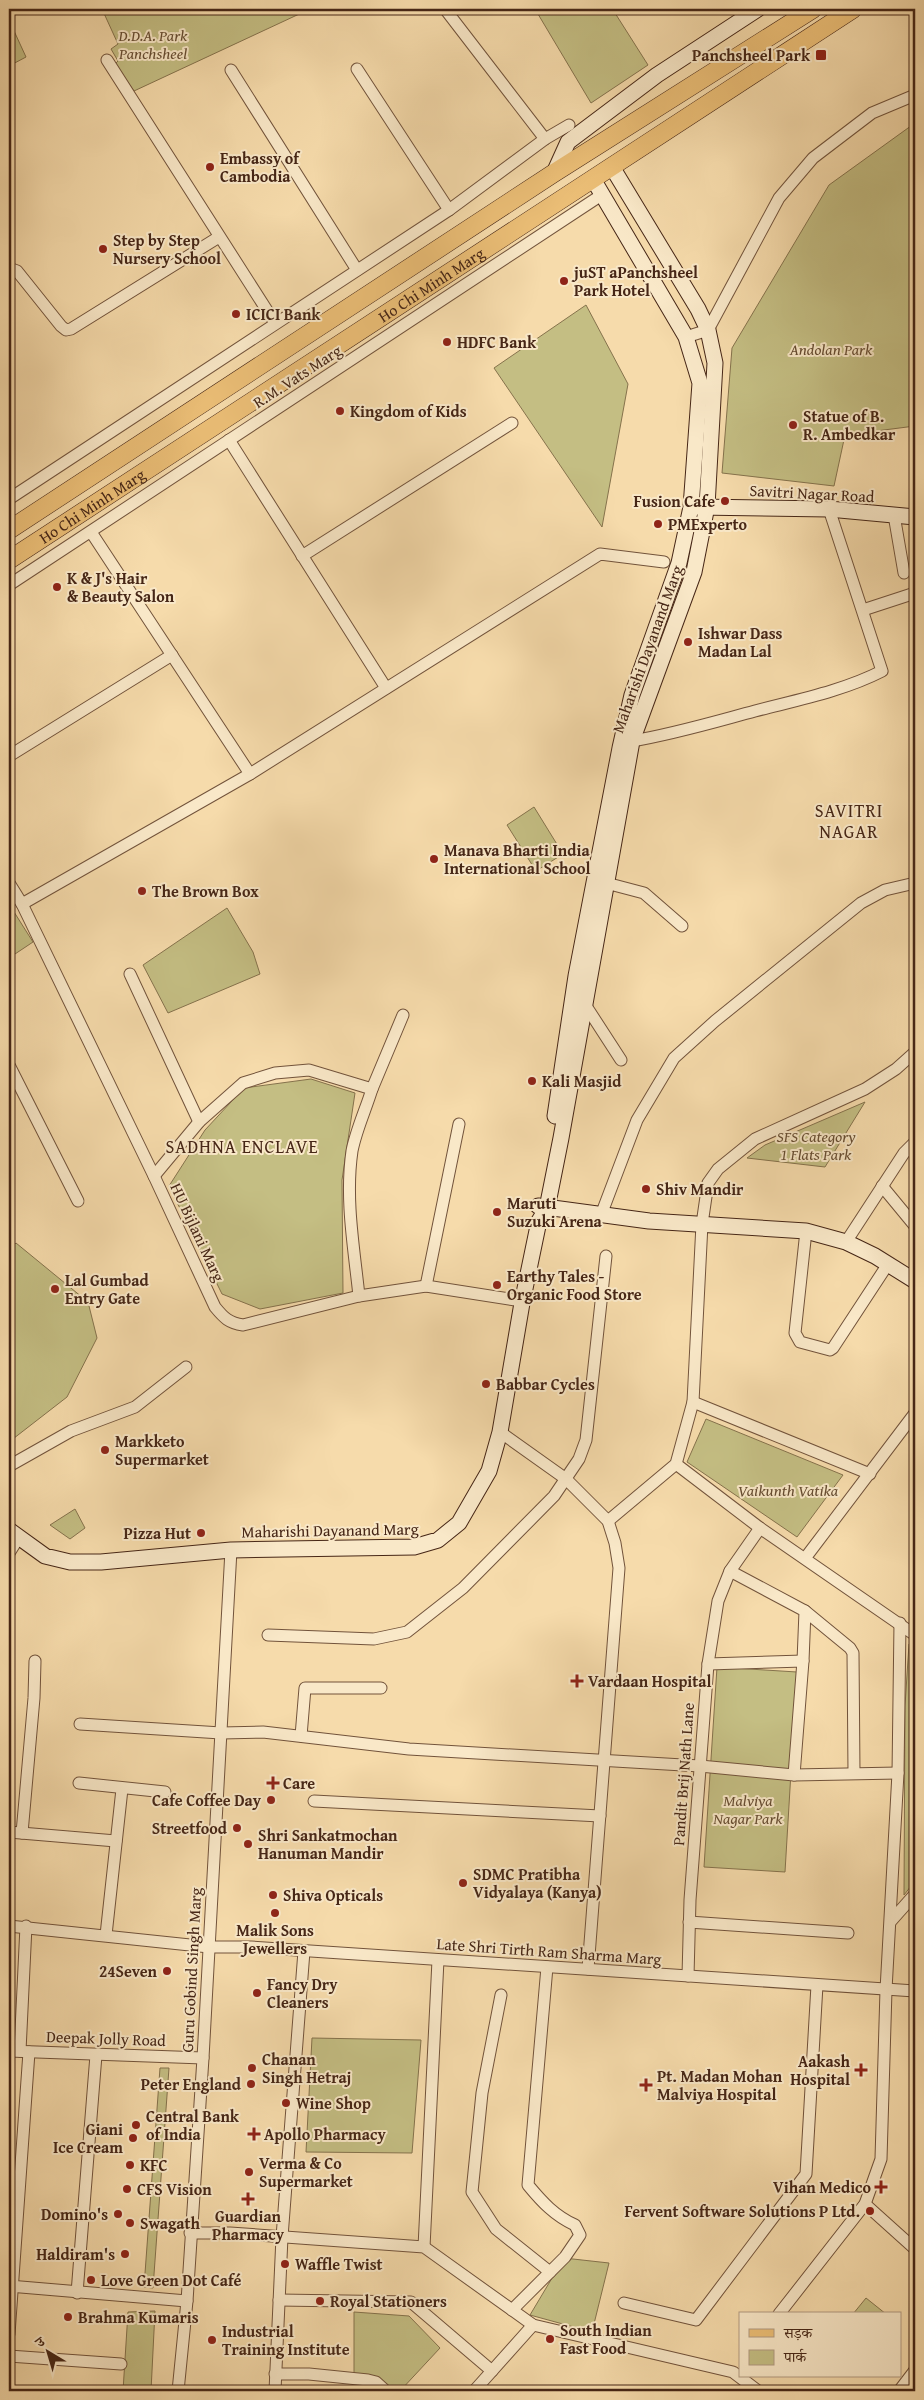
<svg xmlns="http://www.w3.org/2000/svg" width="924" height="2400" font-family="'Gentium Book Plus','Noto Serif Devanagari',serif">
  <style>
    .green { fill: #c4be83; stroke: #85724c }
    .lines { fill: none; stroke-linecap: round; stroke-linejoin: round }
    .street-casing { stroke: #72533b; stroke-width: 13 }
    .secondary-casing { stroke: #462616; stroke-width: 17 }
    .primary-casing { stroke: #462616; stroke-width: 19 }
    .street { stroke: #f9e8c8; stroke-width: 11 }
    .secondary { stroke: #f9e8c8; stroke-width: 15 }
    .primary { stroke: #ebbe76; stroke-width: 18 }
    .poi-dot { fill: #8f2418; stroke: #f9e8c8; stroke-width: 2 }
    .labels { text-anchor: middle; stroke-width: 4; stroke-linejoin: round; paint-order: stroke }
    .park-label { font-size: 16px; font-style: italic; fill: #664c31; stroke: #f9e8c8 }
    .poi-label { font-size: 16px; font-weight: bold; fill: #462616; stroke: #f9e8c8; text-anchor: start }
    .street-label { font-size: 16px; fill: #462616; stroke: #f9e8c8 }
    .neighbourhood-label { font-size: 18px; letter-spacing: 1px; fill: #462616; stroke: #f9e8c8 }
  </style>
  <rect width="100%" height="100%" fill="#f6dbab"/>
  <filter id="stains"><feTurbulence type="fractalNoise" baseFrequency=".004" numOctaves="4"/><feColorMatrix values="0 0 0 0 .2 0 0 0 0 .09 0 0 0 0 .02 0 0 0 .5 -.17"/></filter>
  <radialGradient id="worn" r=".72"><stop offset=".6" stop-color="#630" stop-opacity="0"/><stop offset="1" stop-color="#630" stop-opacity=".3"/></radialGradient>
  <g class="green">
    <path d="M 102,9 L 310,9 L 134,91 L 115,64 L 118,61 L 111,49 L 118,44 Z"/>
    <path d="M 535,9 L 621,9 L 615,13 L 648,65 L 591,103 Z"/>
    <path d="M 9,20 L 26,57 L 9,66 Z"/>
    <path d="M 915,123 L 915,426 L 845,435 L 834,486 L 722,473 L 732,348 L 829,185 Z"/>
    <path d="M 586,305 L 628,384 L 602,527 L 494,368 Z"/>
    <path d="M 534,807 L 563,854 L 536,871 L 507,825 Z"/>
    <path d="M 9,904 L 33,942 L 9,958 Z"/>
    <path d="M 227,908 L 253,952 L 260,974 L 168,1013 L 143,965 Z"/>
    <path d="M 311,1079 L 355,1093 L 342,1180 L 343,1293 L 260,1309 L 222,1294 L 169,1186 L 205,1130 L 244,1088 Z"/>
    <path d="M 865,1102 L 825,1167 L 747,1158 L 765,1145 Z"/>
    <path d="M 16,1243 L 88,1302 L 97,1338 L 67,1397 L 9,1442 L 9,1250 Z"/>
    <path d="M 706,1419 L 843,1475 L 797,1537 L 687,1462 Z"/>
    <path d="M 75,1509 L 85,1528 L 70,1539 L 50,1525 Z"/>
    <path d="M 909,1644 L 915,1649 L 915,1881 L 904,1895 L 905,1706 Z"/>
    <path d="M 717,1667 L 797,1672 L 785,1872 L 704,1867 Z"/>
    <path d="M 312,2038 L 421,2040 L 412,2153 L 306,2152 Z"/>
    <path d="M 160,2068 L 169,2068 L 153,2288 L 144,2287 Z"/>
    <path d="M 564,2258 L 609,2263 L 592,2332 L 530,2315 Z"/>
    <path d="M 866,2298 L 886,2314 L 853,2314 Z"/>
    <path d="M 155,2311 L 151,2391 L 123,2391 L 128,2312 Z"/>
    <path d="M 354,2312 L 409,2316 L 440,2348 L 400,2391 L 372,2391 L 354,2386 Z"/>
  </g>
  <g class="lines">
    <defs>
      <g id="street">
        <path d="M 445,9 L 545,139"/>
        <path d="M 107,60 L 275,323"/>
        <path d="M 357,69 L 449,210"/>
        <path d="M 231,70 L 357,270"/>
        <path d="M 9,268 L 17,271 L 61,326 L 66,330 L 71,329 L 219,237"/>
        <path d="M 686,337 L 708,330 L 779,198 L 813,158 L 872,113 L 915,95"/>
        <path d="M 229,440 L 386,688"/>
        <path d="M 9,499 L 449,210 L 545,139 L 569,125"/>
        <path d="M 894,515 L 904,573"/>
        <path d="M 91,532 L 250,774"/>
        <path d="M 302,556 L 512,423"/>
        <path d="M 9,585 L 603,194"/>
        <path d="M 863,610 L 915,593"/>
        <path d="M 632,741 C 674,734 714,722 755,711 C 797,700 843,691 882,671 L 829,509"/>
        <path d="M 9,756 L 172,655"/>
        <path d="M 9,883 L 22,904 L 154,1176 L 215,1307 C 224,1318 229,1323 243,1325 L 359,1296 L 426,1286 L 522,1301"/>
        <path d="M 606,883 L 644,893 L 682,926"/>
        <path d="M 22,904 L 250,774 L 600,554 L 664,562"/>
        <path d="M 130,974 L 199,1122"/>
        <path d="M 586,1006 L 621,1060"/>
        <path d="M 9,1065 L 78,1201"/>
        <path d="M 154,1176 L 199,1122 L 243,1083 L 275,1073 L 309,1070 L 372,1089 L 403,1015"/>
        <path d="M 882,1186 L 915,1226"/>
        <path d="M 601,1215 L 637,1120 L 674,1058 L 715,1021 L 861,903 L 885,890 L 915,883"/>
        <path d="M 806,1231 L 795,1333 L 800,1342 L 830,1350 L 833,1348 L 888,1264"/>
        <path d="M 846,1242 L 904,1153 L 915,1142"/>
        <path d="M 426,1286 L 459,1124"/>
        <path d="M 359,1296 C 354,1248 345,1199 352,1151 C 356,1130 366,1109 372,1089"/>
        <path d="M 693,1402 L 870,1474"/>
        <path d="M 500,1432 L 566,1479 L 608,1521 L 615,1543 L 619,1568 L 588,1969"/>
        <path d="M 676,1464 L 760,1528 L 915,1635"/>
        <path d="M 9,1466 L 71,1431 L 135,1407 L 186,1367"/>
        <path d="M 608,1521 L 676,1464 L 693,1402 L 702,1224 L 708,1183 L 718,1169 L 755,1139 L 865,1089 L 896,1069 L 915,1052"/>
        <path d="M 9,1553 L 19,1537"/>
        <path d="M 806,1557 L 915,1413"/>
        <path d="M 730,1571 L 805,1611 L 803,1661"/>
        <path d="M 805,1611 L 850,1648 L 853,1653 L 854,1773"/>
        <path d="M 268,1635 L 374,1639 L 407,1632 L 463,1588 L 554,1496 L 579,1459 L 586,1440 L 606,1256"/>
        <path d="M 708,1664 L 803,1661 L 794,1775"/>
        <path d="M 80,1724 L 221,1733 L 263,1732 L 409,1749 L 700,1766 L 794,1775 L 898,1773"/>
        <path d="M 301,1736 L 305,1688 L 381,1688"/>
        <path d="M 79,1783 L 165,1792"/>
        <path d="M 314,1801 L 600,1816"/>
        <path d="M 9,1832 L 116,1841"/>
        <path d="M 22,1833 L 34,1698 L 35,1661"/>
        <path d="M 891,1921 L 915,1894"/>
        <path d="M 689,1922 L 848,1933"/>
        <path d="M 9,1926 L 209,1947 L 251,1947 L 915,1991"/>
        <path d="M 106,1935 L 122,1789"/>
        <path d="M 688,1976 L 690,1900 L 708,1664 L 718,1601 L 730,1571 L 760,1528"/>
        <path d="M 501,1995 L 482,2093 L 472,2192 L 496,2229 L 550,2272"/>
        <path d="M 9,2051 L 203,2058"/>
        <path d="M 20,2051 L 26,1926"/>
        <path d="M 865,2204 L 915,2249"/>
        <path d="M 190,2233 L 230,2233 L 424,2247 L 533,2325 L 733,2372 L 758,2391"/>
        <path d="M 424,2247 L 438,1960"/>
        <path d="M 9,2286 L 187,2301"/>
        <path d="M 77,2293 L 96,2055"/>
        <path d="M 279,2300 L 411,2302 L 492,2371"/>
        <path d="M 624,2303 L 696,2320 L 806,2174 L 817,1985"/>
        <path d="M 512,2310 L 565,2257 L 580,2235 L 575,2225 C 555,2216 542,2202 528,2185 L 547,1967"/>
        <path d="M 779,2314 L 865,2204 L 881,2159 L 886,1990 L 898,1773 L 900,1623"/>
        <path d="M 9,2334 L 29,2052"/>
        <path d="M 9,2356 L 121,2364"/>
        <path d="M 275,2374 L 309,2374 L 368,2380 L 376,2382 L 386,2391"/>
        <path d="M 178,2391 L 187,2301 L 203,2058 L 231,1550"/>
        <path d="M 275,2391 L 282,2237 L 304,1951"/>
        <path d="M 474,2391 L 533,2325"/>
        <path d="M 899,2391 L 915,2370"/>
      </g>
      <g id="secondary">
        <path d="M 554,173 L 568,142 L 657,75 L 758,9"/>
        <path d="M 697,507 L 829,509 L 915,517"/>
        <path d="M 555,1116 L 576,976 L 620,748 L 632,695 L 679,563 L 691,507 L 700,383 L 686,337 L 593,179"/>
        <path d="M 538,1206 L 649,1221 L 806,1231 L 846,1242 L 875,1256 L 915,1281"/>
        <path d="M 9,1530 L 45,1556 L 70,1562 L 101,1562 L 231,1550 L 414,1547 L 438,1540 L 459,1523 L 489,1471 L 500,1432 L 522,1303 L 539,1221 L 547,1208 L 561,1138 L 632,741 L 694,572 L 707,506 L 715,363 L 708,330 L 698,309 L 612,167"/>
      </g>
      <g id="primary">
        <path d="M 9,530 L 554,173 L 813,9"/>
        <path id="s1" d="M 9,560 L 853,9"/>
      </g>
    </defs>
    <use href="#street" class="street-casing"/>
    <use href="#secondary" class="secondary-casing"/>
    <use href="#primary" class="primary-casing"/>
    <use href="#street" class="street"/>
    <use href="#secondary" class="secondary"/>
    <use href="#primary" class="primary"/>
  </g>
  <g class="poi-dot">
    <rect x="815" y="49" width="12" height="12" rx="2.5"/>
    <circle cx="210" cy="167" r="5"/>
    <circle cx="103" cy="249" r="5"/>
    <circle cx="564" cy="281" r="5"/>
    <circle cx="236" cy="314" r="5"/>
    <circle cx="447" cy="342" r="5"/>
    <circle cx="340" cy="411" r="5"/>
    <circle cx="793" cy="425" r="5"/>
    <circle cx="725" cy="501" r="5"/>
    <circle cx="658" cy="524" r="5"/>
    <circle cx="57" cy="587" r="5"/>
    <circle cx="688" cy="642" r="5"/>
    <circle cx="434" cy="859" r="5"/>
    <circle cx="142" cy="891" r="5"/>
    <circle cx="532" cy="1081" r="5"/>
    <circle cx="646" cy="1189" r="5"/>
    <circle cx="497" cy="1212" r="5"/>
    <circle cx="497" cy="1285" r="5"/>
    <circle cx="55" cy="1289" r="5"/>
    <circle cx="486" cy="1384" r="5"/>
    <circle cx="105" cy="1450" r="5"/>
    <circle cx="201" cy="1533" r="5"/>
    <path d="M574.5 1673.5h5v5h5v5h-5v5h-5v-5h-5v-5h5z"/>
    <path d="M270.5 1775.5h5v5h5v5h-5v5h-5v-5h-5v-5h5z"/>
    <circle cx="271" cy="1800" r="5"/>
    <circle cx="237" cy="1828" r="5"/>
    <circle cx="248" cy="1844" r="5"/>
    <circle cx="463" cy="1883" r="5"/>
    <circle cx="273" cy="1895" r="5"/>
    <circle cx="275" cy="1913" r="5"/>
    <circle cx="167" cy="1971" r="5"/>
    <circle cx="257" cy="1993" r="5"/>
    <circle cx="252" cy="2068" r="5"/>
    <path d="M858.5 2062.5h5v5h5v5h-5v5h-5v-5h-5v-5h5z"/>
    <circle cx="251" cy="2084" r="5"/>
    <path d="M643.5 2077.5h5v5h5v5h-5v5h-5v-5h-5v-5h5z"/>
    <circle cx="286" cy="2103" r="5"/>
    <circle cx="136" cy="2125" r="5"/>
    <path d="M251.5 2126.5h5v5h5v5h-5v5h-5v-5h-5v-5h5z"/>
    <circle cx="133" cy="2138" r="5"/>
    <circle cx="130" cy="2165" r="5"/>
    <circle cx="249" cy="2172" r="5"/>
    <path d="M878.5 2179.5h5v5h5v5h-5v5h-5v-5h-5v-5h5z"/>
    <circle cx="127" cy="2189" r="5"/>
    <path d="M245.5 2191.5h5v5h5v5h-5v5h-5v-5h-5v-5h5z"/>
    <circle cx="870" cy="2211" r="5"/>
    <circle cx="118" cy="2214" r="5"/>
    <circle cx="130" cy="2223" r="5"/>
    <circle cx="125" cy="2254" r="5"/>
    <circle cx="285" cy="2264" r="5"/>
    <circle cx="91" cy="2280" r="5"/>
    <circle cx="320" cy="2301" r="5"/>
    <circle cx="68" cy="2317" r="5"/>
    <circle cx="550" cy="2339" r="5"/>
    <circle cx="212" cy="2340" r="5"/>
  </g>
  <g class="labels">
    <g class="park-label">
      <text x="153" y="41">D.D.A. Park<tspan x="153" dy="18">Panchsheel</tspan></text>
      <text x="831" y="355">Andolan Park</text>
      <text x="816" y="1142">SFS Category<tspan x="816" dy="18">1 Flats Park</tspan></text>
      <text x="788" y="1496">Vaikunth Vatika</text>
      <text x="748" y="1806">Malviya<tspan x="748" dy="18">Nagar Park</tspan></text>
    </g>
    <g class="poi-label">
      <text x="810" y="61" text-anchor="end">Panchsheel Park</text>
      <text x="220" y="164">Embassy of<tspan x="220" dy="18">Cambodia</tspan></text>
      <text x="113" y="246">Step by Step<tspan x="113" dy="18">Nursery School</tspan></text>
      <text x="574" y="278">juST aPanchsheel<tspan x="574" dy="18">Park Hotel</tspan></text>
      <text x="246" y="320">ICICI Bank</text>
      <text x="457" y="348">HDFC Bank</text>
      <text x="350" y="417">Kingdom of Kids</text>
      <text x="803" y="422">Statue of B.<tspan x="803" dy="18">R. Ambedkar</tspan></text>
      <text x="715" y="507" text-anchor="end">Fusion Cafe</text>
      <text x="668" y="530">PMExperto</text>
      <text x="67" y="584">K &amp; J's Hair<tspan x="67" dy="18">&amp; Beauty Salon</tspan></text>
      <text x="698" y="639">Ishwar Dass<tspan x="698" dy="18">Madan Lal</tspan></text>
      <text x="444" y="856">Manava Bharti India<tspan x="444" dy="18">International School</tspan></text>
      <text x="152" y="897">The Brown Box</text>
      <text x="542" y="1087">Kali Masjid</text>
      <text x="656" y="1195">Shiv Mandir</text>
      <text x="507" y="1209">Maruti<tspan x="507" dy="18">Suzuki Arena</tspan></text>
      <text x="507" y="1282">Earthy Tales -<tspan x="507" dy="18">Organic Food Store</tspan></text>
      <text x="65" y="1286">Lal Gumbad<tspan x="65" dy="18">Entry Gate</tspan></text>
      <text x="496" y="1390">Babbar Cycles</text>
      <text x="115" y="1447">Markketo<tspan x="115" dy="18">Supermarket</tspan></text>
      <text x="191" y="1539" text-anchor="end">Pizza Hut</text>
      <text x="588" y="1687">Vardaan Hospital</text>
      <text x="283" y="1789">Care</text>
      <text x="261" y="1806" text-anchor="end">Cafe Coffee Day</text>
      <text x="227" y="1834" text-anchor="end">Streetfood</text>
      <text x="258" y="1841">Shri Sankatmochan<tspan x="258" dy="18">Hanuman Mandir</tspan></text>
      <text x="473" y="1880">SDMC Pratibha<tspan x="473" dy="18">Vidyalaya (Kanya)</tspan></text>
      <text x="283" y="1901">Shiva Opticals</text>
      <text x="275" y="1936" text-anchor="middle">Malik Sons<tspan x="275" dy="18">Jewellers</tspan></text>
      <text x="157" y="1977" text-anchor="end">24Seven</text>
      <text x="267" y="1990">Fancy Dry<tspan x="267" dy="18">Cleaners</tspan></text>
      <text x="262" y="2065">Chanan<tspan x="262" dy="18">Singh Hetraj</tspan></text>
      <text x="850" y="2067" text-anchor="end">Aakash<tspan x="850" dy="18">Hospital</tspan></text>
      <text x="657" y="2082">Pt. Madan Mohan<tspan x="657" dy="18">Malviya Hospital</tspan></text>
      <text x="241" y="2090" text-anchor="end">Peter England</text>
      <text x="296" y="2109">Wine Shop</text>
      <text x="146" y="2122">Central Bank<tspan x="146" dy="18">of India</tspan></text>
      <text x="123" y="2135" text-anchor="end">Giani<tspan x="123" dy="18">Ice Cream</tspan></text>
      <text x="264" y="2140">Apollo Pharmacy</text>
      <text x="259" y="2169">Verma &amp; Co<tspan x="259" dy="18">Supermarket</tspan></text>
      <text x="140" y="2171">KFC</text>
      <text x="871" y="2193" text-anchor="end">Vihan Medico</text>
      <text x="137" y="2195">CFS Vision</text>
      <text x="860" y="2217" text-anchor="end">Fervent Software Solutions P Ltd.</text>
      <text x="108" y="2220" text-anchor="end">Domino's</text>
      <text x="248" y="2222" text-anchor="middle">Guardian<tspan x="248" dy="18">Pharmacy</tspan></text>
      <text x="140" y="2229">Swagath</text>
      <text x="115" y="2260" text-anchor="end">Haldiram's</text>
      <text x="295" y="2270">Waffle Twist</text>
      <text x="101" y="2286">Love Green Dot Café</text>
      <text x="330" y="2307">Royal Stationers</text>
      <text x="78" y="2323">Brahma Kumaris</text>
      <text x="560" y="2336">South Indian<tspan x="560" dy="18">Fast Food</tspan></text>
      <text x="222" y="2337">Industrial<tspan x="222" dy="18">Training Institute</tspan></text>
    </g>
    <g class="street-label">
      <text dy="6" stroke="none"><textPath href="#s1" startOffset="504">Ho Chi Minh Marg</textPath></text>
      <text transform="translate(297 376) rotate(-33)" y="6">R.M. Vats Marg</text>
      <text transform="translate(812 493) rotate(3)" y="6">Savitri Nagar Road</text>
      <text dy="6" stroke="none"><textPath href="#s1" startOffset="99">Ho Chi Minh Marg</textPath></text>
      <text transform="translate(647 649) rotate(-70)" y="6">Maharishi Dayanand Marg</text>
      <text transform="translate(198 1232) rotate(65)" y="6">HU Bijlani Marg</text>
      <text transform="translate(330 1530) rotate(-1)" y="6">Maharishi Dayanand Marg</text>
      <text transform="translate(683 1774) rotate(-86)" y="6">Pandit Brij Nath Lane</text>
      <text transform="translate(549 1951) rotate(4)" y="6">Late Shri Tirth Ram Sharma Marg</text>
      <text transform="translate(191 1970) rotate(-87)" y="6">Guru Gobind Singh Marg</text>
      <text transform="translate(106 2038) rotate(2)" y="6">Deepak Jolly Road</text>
    </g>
    <g class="neighbourhood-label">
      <text x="849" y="817">SAVITRI<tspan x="849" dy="21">NAGAR</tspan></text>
      <text x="242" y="1153">SADHNA ENCLAVE</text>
    </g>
  </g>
  <rect width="924" height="2400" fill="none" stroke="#f6dbab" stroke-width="30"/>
  <rect x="10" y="10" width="904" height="2380" fill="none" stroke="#462616" stroke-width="2.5"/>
  <rect x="15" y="15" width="894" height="2370" fill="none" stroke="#462616"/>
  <rect x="739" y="2312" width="162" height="65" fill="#f9e8c8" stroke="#b19a81"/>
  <rect x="749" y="2329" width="25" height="8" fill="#ebbe76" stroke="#b19a81"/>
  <text x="784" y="2338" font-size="15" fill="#462616">सड़क</text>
  <rect x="749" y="2350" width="25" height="15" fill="#c4be83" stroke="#b19a81"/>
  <text x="784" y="2362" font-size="15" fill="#462616">पार्क</text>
  <g transform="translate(48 2352) rotate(322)" stroke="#f9e8c8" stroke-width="4" paint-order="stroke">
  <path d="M0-4L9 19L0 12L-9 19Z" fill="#462616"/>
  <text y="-8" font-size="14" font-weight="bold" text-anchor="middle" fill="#462616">उ</text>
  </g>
  <rect width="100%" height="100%" filter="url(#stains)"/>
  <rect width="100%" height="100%" fill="url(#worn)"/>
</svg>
